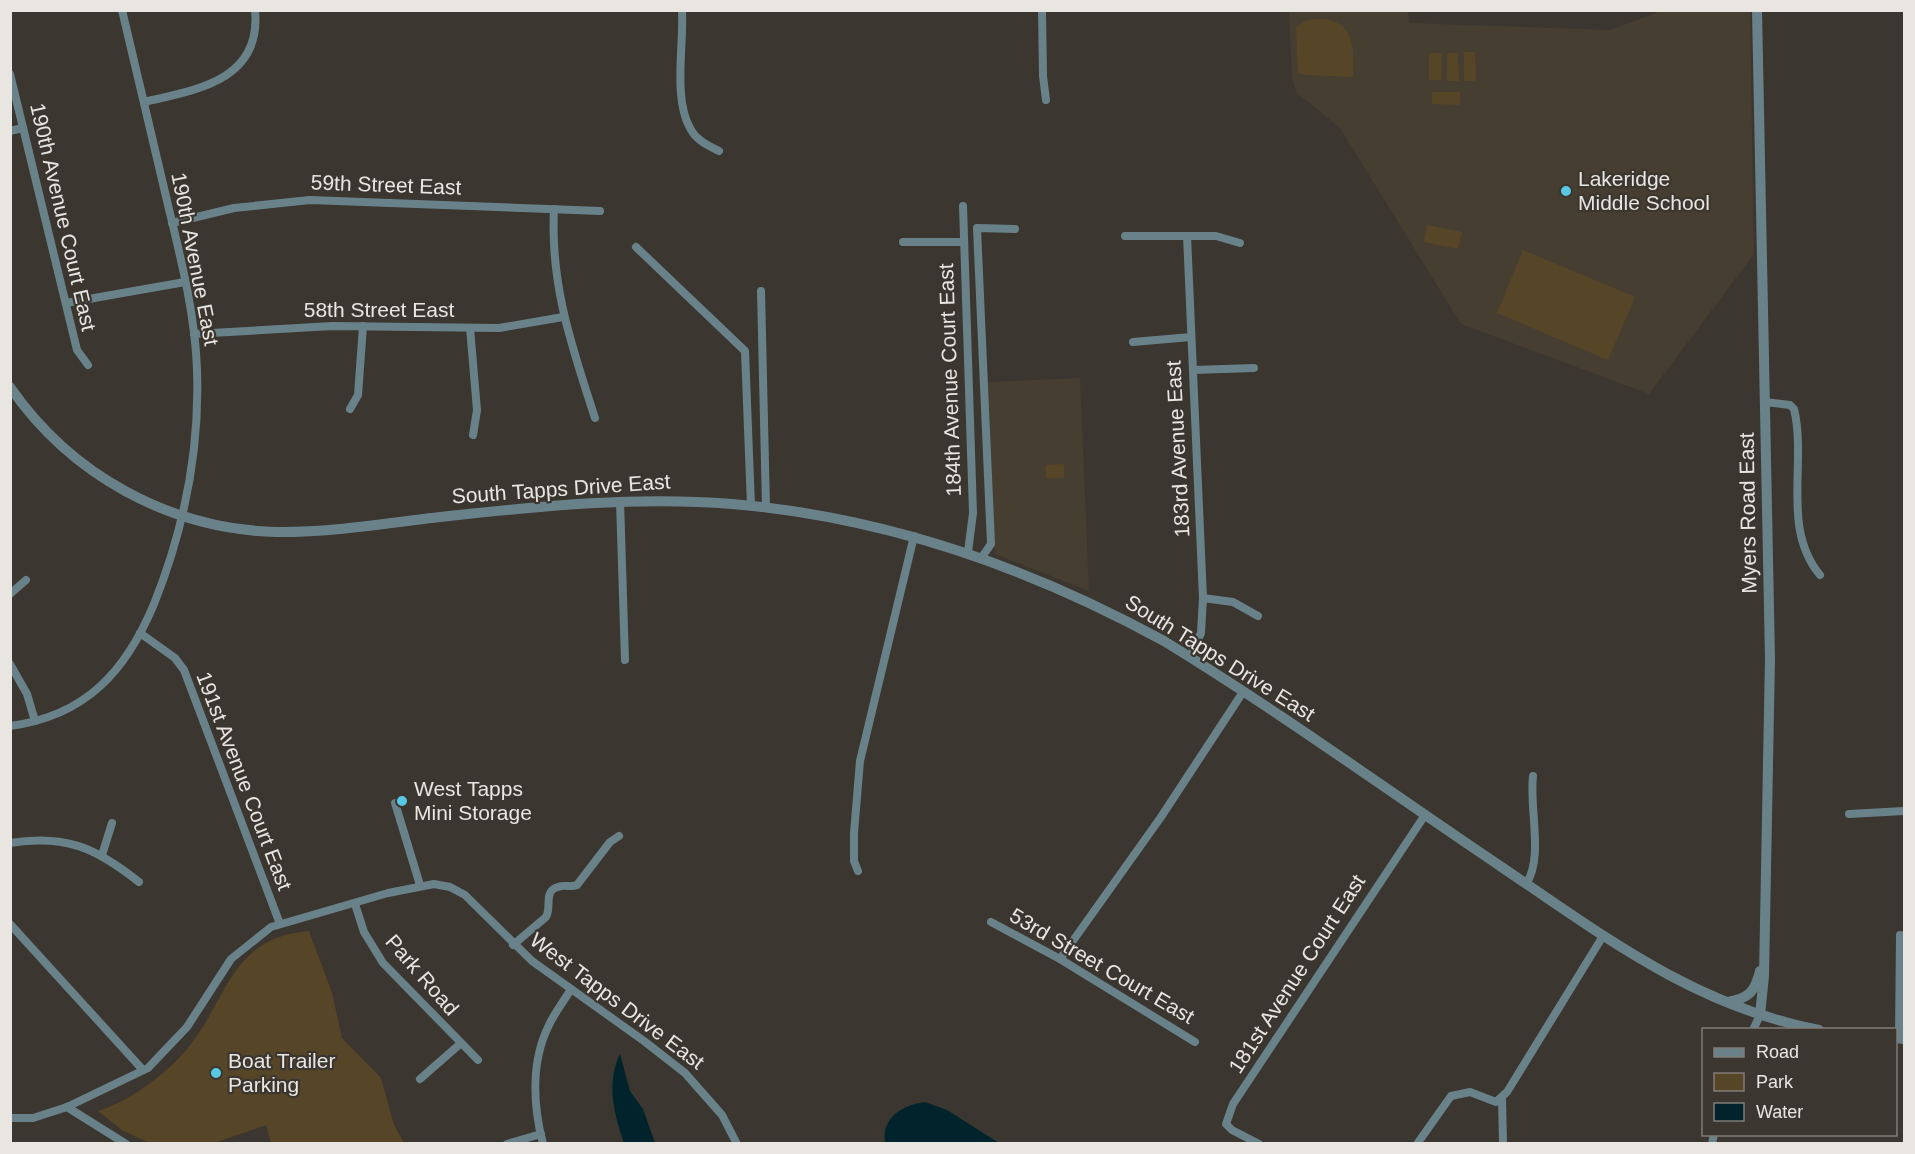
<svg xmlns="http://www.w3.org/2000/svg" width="1915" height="1154" font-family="Arial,sans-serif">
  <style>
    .built { fill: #463e31 }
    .green { fill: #574528 }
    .water { fill: #01232b }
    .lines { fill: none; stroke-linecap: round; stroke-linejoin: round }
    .minor { stroke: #69828a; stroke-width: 8 }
    .tertiary { stroke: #69828a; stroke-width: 10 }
    .poi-dot { fill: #59c8e5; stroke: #3b362f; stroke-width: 2 }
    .labels { text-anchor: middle; stroke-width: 4.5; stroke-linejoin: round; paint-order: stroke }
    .poi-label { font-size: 21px; fill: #e9e6e2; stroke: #3b362f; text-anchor: start }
    .street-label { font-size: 21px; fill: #e9e6e2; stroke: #3b362f }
  </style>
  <rect width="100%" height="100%" fill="#3b362f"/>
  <g class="built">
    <path d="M 1289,11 L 1408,11 L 1409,23 L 1610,30 L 1661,11 L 1750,11 L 1754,254 L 1649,394 L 1461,324 L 1340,128 L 1297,93 L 1292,78 Z"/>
    <path d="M 1080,378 L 1089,591 L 995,554 L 988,382 Z"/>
  </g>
  <g class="green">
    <path d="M 1316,19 C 1355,18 1354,47 1353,77 L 1304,75 L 1298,73 L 1296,28 L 1305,21 Z"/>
    <path d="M 1464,52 L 1475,52 L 1476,81 L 1464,81 Z"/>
    <path d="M 1429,53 L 1442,53 L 1441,80 L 1429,80 Z"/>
    <path d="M 1447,53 L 1458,53 L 1459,81 L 1447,81 Z"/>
    <path d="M 1432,92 L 1460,92 L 1460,105 L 1432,104 Z"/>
    <path d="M 1427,225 L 1462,232 L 1458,249 L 1424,242 Z"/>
    <path d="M 1523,250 L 1635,297 L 1608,360 L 1497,313 Z"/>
    <path d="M 1064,464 L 1064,478 L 1046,478 L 1046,465 Z"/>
    <path d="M 309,931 L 332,993 L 342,1038 L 381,1078 L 394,1125 L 404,1143 L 271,1143 L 266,1125 L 214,1143 L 150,1143 L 123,1131 L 98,1111 C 130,1101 165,1075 187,1049 C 228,1000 230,937 309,931 Z"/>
  </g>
  <g class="water">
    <path d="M 620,1054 L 630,1091 L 643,1109 L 655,1143 L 624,1143 C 614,1114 606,1083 620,1054 Z"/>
    <path d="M 925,1102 L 947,1110 L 999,1143 L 885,1143 C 881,1118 902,1105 925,1102 Z"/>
  </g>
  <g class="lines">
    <g class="minor">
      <path d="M 682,10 C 684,44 673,98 690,128 C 696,140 707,145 719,151"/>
      <path d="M 1042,10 L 1043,76 L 1046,100"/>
      <path d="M 10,74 L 77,350 L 88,365"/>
      <path d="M 144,102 C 195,90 262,81 255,10"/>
      <path d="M 10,131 L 23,128"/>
      <path d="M 963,206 L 973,513 L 968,552"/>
      <path d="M 554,209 C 550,285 572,347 595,418"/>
      <path d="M 172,223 L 234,208 L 310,200 L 600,211"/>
      <path d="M 1125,236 L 1216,236 L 1240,243"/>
      <path d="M 1187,236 L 1203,598 L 1201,633 L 1190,657"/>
      <path d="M 903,242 L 963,242"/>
      <path d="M 636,247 L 745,351 L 751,506"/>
      <path d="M 761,291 L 766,507"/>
      <path d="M 66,303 L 185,282"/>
      <path d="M 470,328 L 477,410 L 473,435"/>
      <path d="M 194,334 L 332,326 L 499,328 L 563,317"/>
      <path d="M 1133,342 L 1191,337"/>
      <path d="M 1193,370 L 1254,368"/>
      <path d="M 1765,402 L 1790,405 L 1794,409 C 1807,463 1781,528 1820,575"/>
      <path d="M 350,409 L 358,395 L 363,326"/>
      <path d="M 620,501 L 625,660"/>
      <path d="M 982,557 L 991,544 L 977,228 L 1015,229"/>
      <path d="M 10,594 L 26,580"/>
      <path d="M 1203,598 L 1233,602 L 1258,616"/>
      <path d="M 140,633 L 175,658 L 184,670 L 280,924"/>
      <path d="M 10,664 L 27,694 L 35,721"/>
      <path d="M 10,726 C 86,716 126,671 154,604 C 184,529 200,451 197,369 C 195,314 181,259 168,205 C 153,140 137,75 122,10"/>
      <path d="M 395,803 L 420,885"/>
      <path d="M 1849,814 L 1904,811"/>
      <path d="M 10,843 C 66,834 96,848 139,882"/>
      <path d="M 102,855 L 112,823"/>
      <path d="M 858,871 L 854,861 L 854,833 L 860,761 L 914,536"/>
      <path d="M 1526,884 C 1544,858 1529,808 1533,776"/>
      <path d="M 355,904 L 364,932 L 383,963 L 478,1060"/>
      <path d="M 991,922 L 1060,959 L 1195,1042"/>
      <path d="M 10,924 L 143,1070"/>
      <path d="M 513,945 L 546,917 C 552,907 543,891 558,887 C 565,884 570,888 577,885 L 610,842 L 619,836"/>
      <path d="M 1060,959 L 1161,817 L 1243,692"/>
      <path d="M 1753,1030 L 1760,1015"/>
      <path d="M 1899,1039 L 1900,935"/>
      <path d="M 420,1079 L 460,1044"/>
      <path d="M 1502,1098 L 1503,1144"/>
      <path d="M 67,1107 L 126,1144"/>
      <path d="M 10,1118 L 33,1118 L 67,1107 L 148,1068 L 187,1027 L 231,959 L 271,927 L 388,893 L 434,884 L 450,887 L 465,895 L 532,961 L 644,1041 L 685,1073 L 722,1115 L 737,1144"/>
      <path d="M 507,1144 L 541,1134"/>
      <path d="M 543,1144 C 533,1105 531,1061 549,1025 C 555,1012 564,1001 571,989"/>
      <path d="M 1259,1144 L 1232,1130 L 1226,1124 L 1233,1104 L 1425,815"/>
      <path d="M 1417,1144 L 1451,1096 L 1470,1092 L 1496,1102 L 1507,1092 L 1603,936"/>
      <path d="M 1712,1144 L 1714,1134"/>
    </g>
    <g class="tertiary">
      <path d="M 1757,10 L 1770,658 L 1764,976 L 1760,1015"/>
      <path d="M 10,387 C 71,475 169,529 276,532 C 333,533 392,522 449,516 C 543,506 637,496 732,504 C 886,517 1029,567 1164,641 C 1280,712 1390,792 1503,868 C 1605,937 1695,1006 1819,1030"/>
      <path d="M 1728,1002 C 1749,998 1755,992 1760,971"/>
      <path d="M 1896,1038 L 1904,1039"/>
    </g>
  </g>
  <g class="poi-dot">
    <circle cx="1566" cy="191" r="6"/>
    <circle cx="402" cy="801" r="6"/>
    <circle cx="216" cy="1073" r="6"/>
  </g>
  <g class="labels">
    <g class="poi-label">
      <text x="1578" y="186">Lakeridge<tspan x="1578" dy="24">Middle School</tspan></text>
      <text x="414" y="796">West Tapps<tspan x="414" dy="24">Mini Storage</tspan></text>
      <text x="228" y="1068">Boat Trailer<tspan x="228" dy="24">Parking</tspan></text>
    </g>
    <g class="street-label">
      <text transform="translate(386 185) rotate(2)" y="7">59th Street East</text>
      <text transform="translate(63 217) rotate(77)" y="7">190th Avenue Court East</text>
      <text transform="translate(195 259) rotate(79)" y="7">190th Avenue East</text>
      <text x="379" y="317">58th Street East</text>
      <text transform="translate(950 380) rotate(-92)" y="7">184th Avenue Court East</text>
      <text transform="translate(1178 449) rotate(-93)" y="7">183rd Avenue East</text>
      <text transform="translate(561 489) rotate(-4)" y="7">South Tapps Drive East</text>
      <text transform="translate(1748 513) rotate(-91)" y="7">Myers Road East</text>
      <text transform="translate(1220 658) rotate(32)" y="7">South Tapps Drive East</text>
      <text transform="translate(244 781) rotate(69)" y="7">191st Avenue Court East</text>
      <text transform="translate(1102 966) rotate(30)" y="7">53rd Street Court East</text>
      <text transform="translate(1297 974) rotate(-57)" y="7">181st Avenue Court East</text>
      <text transform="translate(422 975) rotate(49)" y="7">Park Road</text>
      <text transform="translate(617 1001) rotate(37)" y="7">West Tapps Drive East</text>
    </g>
  </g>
  <rect width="1915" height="1154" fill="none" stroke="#e9e6e2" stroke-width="24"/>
  <rect x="1702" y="1028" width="195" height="108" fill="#3b362f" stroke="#817c77" stroke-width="1.5"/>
  <rect x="1714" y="1048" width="30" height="9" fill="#69828a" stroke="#817c77" stroke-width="1.5"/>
  <text x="1756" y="1058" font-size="18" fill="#e9e6e2">Road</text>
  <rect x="1714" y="1073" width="30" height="18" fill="#574528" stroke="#817c77" stroke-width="1.5"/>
  <text x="1756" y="1088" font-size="18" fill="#e9e6e2">Park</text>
  <rect x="1714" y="1103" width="30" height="18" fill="#01232b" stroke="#817c77" stroke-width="1.5"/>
  <text x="1756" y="1118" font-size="18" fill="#e9e6e2">Water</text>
</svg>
